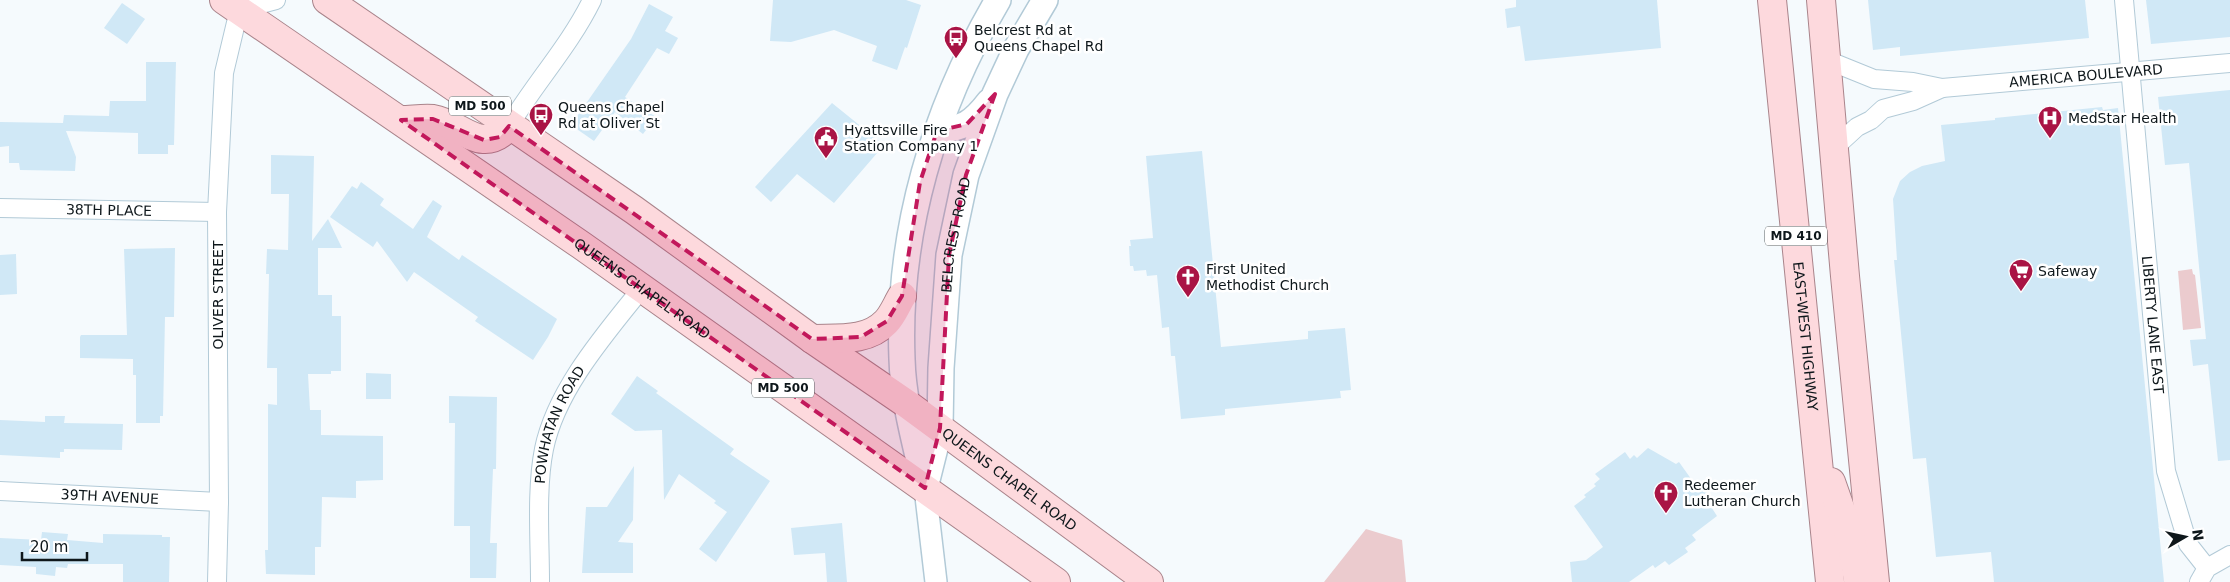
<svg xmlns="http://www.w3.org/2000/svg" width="2230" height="582" font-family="'DejaVu Sans',sans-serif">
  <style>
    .green { fill: #ebcbce }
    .building { fill: #d0e8f6 }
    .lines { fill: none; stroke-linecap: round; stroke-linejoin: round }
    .minor-casing { stroke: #b2cad7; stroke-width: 20 }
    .tertiary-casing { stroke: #b2cad7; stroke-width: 24 }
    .secondary-casing { stroke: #b2cad7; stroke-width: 28 }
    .primary-casing { stroke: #a9848b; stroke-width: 30 }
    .minor { stroke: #fff; stroke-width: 18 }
    .tertiary { stroke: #fff; stroke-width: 21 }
    .secondary { stroke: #fff; stroke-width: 25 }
    .primary { stroke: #fdd9dd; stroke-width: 28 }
    .marked { fill: #c2185b; fill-opacity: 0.2; stroke: #c2185b; stroke-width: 4; stroke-dasharray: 10 6; stroke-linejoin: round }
    .labels { text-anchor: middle; stroke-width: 5; stroke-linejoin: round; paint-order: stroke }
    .shield { fill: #fff; stroke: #565d5f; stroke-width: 1 }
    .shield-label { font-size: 12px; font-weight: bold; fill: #0e171b }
    .poi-label { font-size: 14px; fill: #0e171b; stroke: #fff; text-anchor: start }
    .street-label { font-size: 14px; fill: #0e171b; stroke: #fff }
  </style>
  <rect width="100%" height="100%" fill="#f5fafd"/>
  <g class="green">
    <path d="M 2192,269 L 2193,274 L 2195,275 L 2201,328 L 2183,330 L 2178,271 Z"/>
    <path d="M 1366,529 L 1402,540 L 1406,582 L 1324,582 Z"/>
  </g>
  <g class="building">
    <path d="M 773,0 L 906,0 L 921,5 L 907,48 L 905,47 L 897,70 L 872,61 L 877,46 L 834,30 L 791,42 L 770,41 Z"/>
    <path d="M 1516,0 L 1657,0 L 1661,48 L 1525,61 L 1520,26 L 1507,28 L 1505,9 L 1516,7 Z"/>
    <path d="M 1868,0 L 2085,0 L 2089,38 L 1900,56 L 1900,47 L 1873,50 Z"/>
    <path d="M 2146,0 L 2230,0 L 2230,37 L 2151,44 Z"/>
    <path d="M 122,3 L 145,19 L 127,44 L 104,28 Z"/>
    <path d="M 649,4 L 673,17 L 665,31 L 678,38 L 669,54 L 657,48 L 625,97 L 656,117 L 643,134 L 615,112 L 594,141 L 571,125 L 631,39 Z"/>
    <path d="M 146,62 L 176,62 L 174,145 L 168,145 L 168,154 L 138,154 L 138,133 L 66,131 L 76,157 L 75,171 L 20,170 L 19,163 L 9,163 L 9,146 L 0,147 L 0,122 L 63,123 L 64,115 L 109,116 L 110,101 L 146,101 Z"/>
    <path d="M 2230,90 L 2230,460 L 2218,461 L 2208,364 L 2193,366 L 2190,340 L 2206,339 L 2189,163 L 2165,165 L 2158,97 Z"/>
    <path d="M 832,103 L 884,145 L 834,203 L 797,174 L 771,202 L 755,187 Z"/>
    <path d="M 2102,107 L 2103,110 L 2118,108 L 2164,582 L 1994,582 L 1991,552 L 1936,557 L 1926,458 L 1913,459 L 1894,260 L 1897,260 L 1893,199 L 1900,181 L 1910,172 L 1922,166 L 1945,161 L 1941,125 L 1995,120 L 1995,118 Z"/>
    <path d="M 1202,151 L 1221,347 L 1308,339 L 1308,331 L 1345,328 L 1351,390 L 1340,391 L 1341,398 L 1225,409 L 1225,415 L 1181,419 L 1175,356 L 1171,356 L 1169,327 L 1162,328 L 1157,275 L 1147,276 L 1146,270 L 1134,271 L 1133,266 L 1130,266 L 1129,246 L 1131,246 L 1130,240 L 1153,238 L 1146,156 Z"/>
    <path d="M 271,155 L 314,156 L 312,241 L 328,219 L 342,248 L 318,248 L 318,295 L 332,295 L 332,316 L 341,316 L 341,371 L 331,371 L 331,374 L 308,374 L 310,410 L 321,410 L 321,435 L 383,436 L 383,480 L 356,481 L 356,498 L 322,497 L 321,547 L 315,547 L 315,575 L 266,574 L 265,550 L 268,550 L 268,404 L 277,405 L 277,368 L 267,368 L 269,274 L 266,274 L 267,249 L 288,250 L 289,194 L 271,194 Z"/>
    <path d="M 361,182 L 384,199 L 380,205 L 413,229 L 433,200 L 442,206 L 427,237 L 459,260 L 462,255 L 557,319 L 548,337 L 533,360 L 475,321 L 478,317 L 414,272 L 407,282 L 377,241 L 373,247 L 330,217 L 352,186 L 357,189 Z"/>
    <path d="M 175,248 L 174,317 L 165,317 L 163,416 L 160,416 L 160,423 L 136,423 L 136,375 L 133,375 L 133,359 L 80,358 L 80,337 L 81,335 L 127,335 L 124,249 Z"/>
    <path d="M 16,254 L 17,294 L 0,295 L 0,255 Z"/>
    <path d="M 366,373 L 391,374 L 391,399 L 366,399 Z"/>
    <path d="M 637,376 L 658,391 L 656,393 L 734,449 L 730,454 L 770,481 L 716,562 L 699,549 L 727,512 L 714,503 L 716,501 L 679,474 L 664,500 L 662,430 L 635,431 L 611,414 Z"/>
    <path d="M 449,396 L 497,397 L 496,469 L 493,469 L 490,543 L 497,543 L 496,578 L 470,578 L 470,526 L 454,526 L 455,423 L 449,423 Z"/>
    <path d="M 45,416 L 65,416 L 64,423 L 123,424 L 122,450 L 64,449 L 64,452 L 60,452 L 60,458 L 0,455 L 0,420 L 45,422 Z"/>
    <path d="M 1648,448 L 1676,464 L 1679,462 L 1694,483 L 1698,480 L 1710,496 L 1706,499 L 1717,516 L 1692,535 L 1696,540 L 1685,548 L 1688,552 L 1669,565 L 1665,561 L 1655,568 L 1653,565 L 1629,582 L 1572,582 L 1570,562 L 1586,560 L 1603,547 L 1574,506 L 1586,497 L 1584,495 L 1596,486 L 1594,484 L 1600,479 L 1595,474 L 1625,452 L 1630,459 L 1634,455 L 1637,458 Z"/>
    <path d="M 634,466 L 633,520 L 618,542 L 633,543 L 633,573 L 582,573 L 586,507 L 607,507 Z"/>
    <path d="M 842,523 L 847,582 L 827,582 L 825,553 L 794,555 L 791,528 Z"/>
    <path d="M 42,532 L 68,534 L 67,540 L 103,543 L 103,534 L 162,535 L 162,537 L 170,537 L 169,582 L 123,582 L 123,564 L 68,564 L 67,568 L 56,567 L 55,576 L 36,574 L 36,567 L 0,565 L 0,538 L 41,540 Z"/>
  </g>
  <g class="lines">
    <defs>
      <g id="minor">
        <path id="s1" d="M 2124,0 L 2166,471 L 2188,544 L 2207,568"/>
        <path id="s2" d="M 1827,60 L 1874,79 L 1913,82 L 1942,88 L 2230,63"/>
        <path d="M 509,126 C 535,83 570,45 592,0"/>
        <path d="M 1833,149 L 1857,127 L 1871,120 L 1883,109 L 1913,101 L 1942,88"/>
        <path id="s3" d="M 0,208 L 217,212"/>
        <path id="s4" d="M 0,491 L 219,502"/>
        <path d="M 217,582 L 219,502 L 217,212 L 224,73 L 239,10 L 276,0"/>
        <path id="s5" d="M 540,582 C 540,540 536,489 544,449 C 556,390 605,334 642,288"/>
        <path d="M 2199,582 L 2207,568 L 2230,555"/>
      </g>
      <path id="tertiary" d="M 925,488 L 936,582"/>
      <g id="secondary">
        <path d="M 937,131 C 964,128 972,124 989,102"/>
        <path d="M 924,482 C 915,442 903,400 902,359 C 897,232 934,109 998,0"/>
        <path id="s6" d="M 925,488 L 940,428 L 941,368 L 949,255 L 966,175 L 995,94 L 1016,49 L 1045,0"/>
      </g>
      <g id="primary">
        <path id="s7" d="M 224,0 L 581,245 L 1056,582"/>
        <path id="s8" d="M 327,0 L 634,210 L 812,339 L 907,404 L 1149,582"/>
        <path id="s9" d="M 1772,0 L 1830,582"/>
        <path d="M 1821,0 L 1845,276 L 1875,582"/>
        <path d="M 401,120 C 411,120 423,118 433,119 C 462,124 482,157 509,126"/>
        <path d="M 812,339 C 838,338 867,342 886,322 C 893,315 897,304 902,296"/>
        <path d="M 1831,482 L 1851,539 L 1858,580"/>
      </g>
    </defs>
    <use href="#minor" class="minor-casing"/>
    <use href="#tertiary" class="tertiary-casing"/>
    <use href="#secondary" class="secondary-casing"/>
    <use href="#primary" class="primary-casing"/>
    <use href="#minor" class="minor"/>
    <use href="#tertiary" class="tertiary"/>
    <use href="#secondary" class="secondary"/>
    <use href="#primary" class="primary"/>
  </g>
  <path class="marked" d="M 995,94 L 966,175 L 949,255 L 940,428 L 925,488 L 401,120 L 433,119 L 484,140 L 500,137 L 509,126 L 812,339 L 861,337 L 887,321 L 902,296 L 920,182 L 937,131 L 967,124 Z"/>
  <defs>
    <symbol id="bus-pin" viewBox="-11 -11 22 30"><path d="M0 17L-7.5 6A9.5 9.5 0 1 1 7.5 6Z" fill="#a91445" stroke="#fff"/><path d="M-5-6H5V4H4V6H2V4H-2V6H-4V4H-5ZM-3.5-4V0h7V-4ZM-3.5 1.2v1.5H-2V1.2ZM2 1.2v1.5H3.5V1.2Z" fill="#fff"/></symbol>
    <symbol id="hospital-pin" viewBox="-11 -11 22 30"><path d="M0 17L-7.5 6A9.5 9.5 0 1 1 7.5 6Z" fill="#a91445" stroke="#fff"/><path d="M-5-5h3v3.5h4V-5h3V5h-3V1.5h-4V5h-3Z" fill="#fff"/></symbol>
    <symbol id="civic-pin" viewBox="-11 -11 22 30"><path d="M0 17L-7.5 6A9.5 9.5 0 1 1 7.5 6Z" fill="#a91445" stroke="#fff"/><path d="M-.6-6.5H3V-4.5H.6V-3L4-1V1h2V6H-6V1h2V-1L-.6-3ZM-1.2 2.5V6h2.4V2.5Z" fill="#fff"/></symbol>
    <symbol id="supermarket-pin" viewBox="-11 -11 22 30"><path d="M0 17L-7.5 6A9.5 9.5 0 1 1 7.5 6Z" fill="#a91445" stroke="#fff"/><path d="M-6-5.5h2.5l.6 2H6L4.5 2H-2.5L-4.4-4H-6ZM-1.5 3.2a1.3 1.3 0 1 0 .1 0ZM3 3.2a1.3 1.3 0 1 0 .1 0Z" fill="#fff"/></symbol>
    <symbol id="church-pin" viewBox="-11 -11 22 30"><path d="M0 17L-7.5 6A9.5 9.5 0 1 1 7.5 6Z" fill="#a91445" stroke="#fff"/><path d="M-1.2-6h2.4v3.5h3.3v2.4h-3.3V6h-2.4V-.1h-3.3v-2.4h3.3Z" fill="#fff"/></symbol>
  </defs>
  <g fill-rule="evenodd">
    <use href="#bus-pin" x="942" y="24" width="28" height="38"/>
    <use href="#bus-pin" x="527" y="101" width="28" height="38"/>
    <use href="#hospital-pin" x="2036" y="104" width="28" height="38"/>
    <use href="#civic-pin" x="812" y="124" width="28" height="38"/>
    <use href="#supermarket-pin" x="2007" y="257" width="28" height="38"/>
    <use href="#church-pin" x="1174" y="263" width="28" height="38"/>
    <use href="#church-pin" x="1652" y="479" width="28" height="38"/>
  </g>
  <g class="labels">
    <g class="shield">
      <rect x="449" y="96.5" width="62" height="19" rx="4"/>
      <rect x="1765" y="226.5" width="62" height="19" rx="4"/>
      <rect x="752" y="378.5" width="62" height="19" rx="4"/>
    </g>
    <g class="shield-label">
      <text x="480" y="110">MD 500</text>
      <text x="1796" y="240">MD 410</text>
      <text x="783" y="392">MD 500</text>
    </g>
    <g class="poi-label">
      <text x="974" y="35">Belcrest Rd at<tspan x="974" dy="16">Queens Chapel Rd</tspan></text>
      <text x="558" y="112">Queens Chapel<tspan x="558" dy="16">Rd at Oliver St</tspan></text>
      <text x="2068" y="123">MedStar Health</text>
      <text x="844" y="135">Hyattsville Fire<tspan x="844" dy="16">Station Company 1</tspan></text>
      <text x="1206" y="274">First United<tspan x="1206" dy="16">Methodist Church</tspan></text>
      <text x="2038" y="276">Safeway</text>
      <text x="1684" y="490">Redeemer<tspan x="1684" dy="16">Lutheran Church</tspan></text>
    </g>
    <g class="street-label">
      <text dy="5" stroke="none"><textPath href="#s2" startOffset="264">AMERICA BOULEVARD</textPath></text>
      <text dy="5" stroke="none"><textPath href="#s3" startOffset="109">38TH PLACE</textPath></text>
      <text dy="5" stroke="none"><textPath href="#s6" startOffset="256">BELCREST ROAD</textPath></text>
      <text dy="5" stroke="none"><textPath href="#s7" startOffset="508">QUEENS CHAPEL ROAD</textPath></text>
      <text transform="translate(218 295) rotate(-90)" y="5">OLIVER STREET</text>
      <text dy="5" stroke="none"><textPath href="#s1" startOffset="326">LIBERTY LANE EAST</textPath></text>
      <text dy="5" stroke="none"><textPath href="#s9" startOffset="338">EAST-WEST HIGHWAY</textPath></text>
      <text dy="5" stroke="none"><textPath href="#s5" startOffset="161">POWHATAN ROAD</textPath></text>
      <text dy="5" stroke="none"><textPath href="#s8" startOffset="834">QUEENS CHAPEL ROAD</textPath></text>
      <text dy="5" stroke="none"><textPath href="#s4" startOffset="110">39TH AVENUE</textPath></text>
    </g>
  </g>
  <g transform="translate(2185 537) rotate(81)" stroke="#ffffff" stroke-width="4" paint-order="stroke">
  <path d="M0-4L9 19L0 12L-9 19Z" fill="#0e171b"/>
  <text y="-8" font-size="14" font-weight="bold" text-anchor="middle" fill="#0e171b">N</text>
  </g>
  <path d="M22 552v8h65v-8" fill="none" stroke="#0e171b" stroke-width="2.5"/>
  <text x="30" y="552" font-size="15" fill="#0e171b" stroke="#ffffff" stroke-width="4" paint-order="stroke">20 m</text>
</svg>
